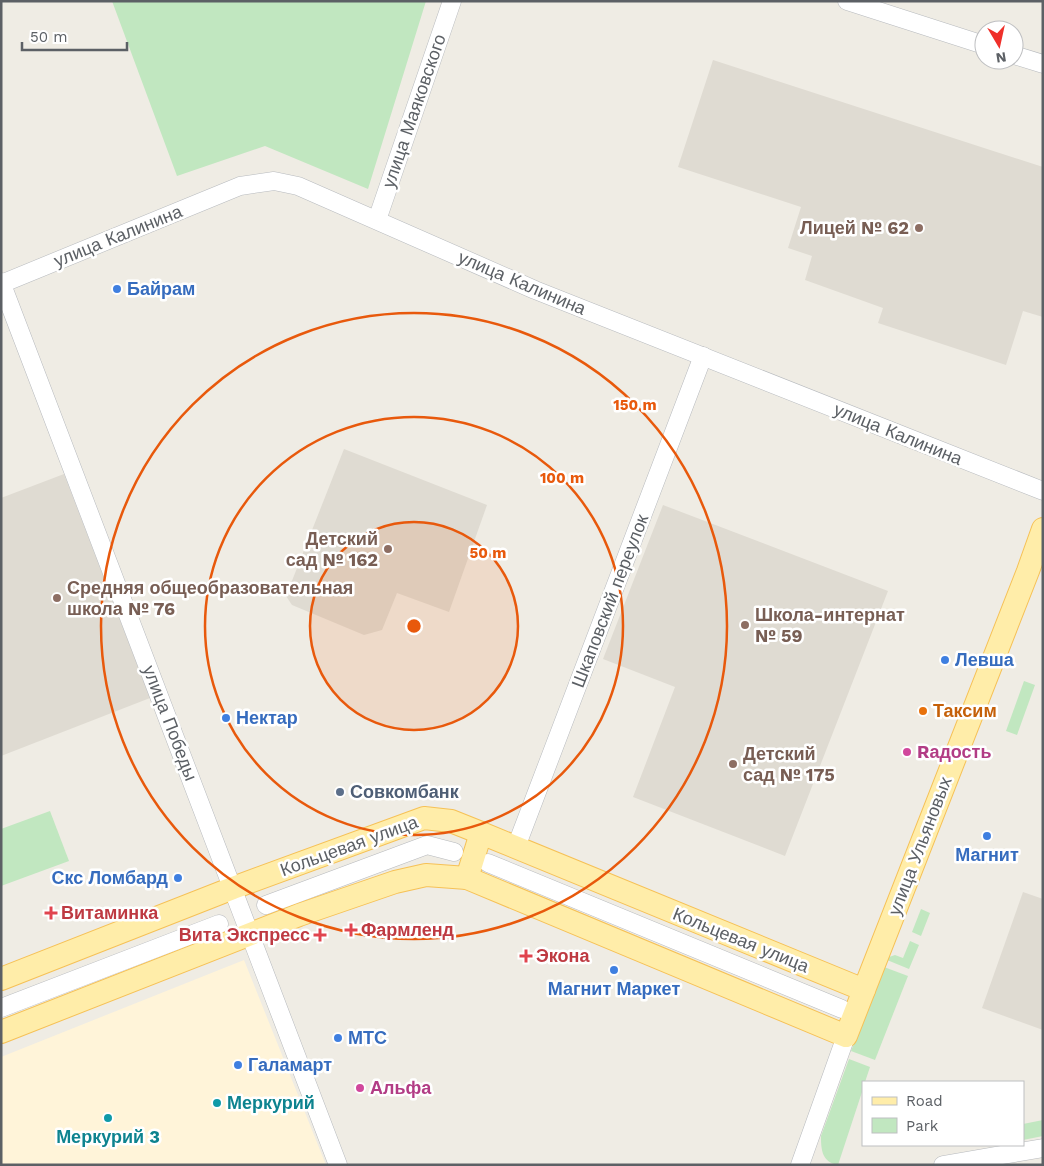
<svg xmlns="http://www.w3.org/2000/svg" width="1044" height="1166" font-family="'Work Sans',sans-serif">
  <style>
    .commercial { fill: #fff4d9 }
    .education { fill: #dfdbd2 }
    .green { fill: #c1e7c0 }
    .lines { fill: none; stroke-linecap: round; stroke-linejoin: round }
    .minor-casing { stroke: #b7babe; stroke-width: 19 }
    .major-casing { stroke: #f6c156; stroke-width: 24 }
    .minor { stroke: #fff; stroke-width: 18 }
    .major { stroke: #ffeda9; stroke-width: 22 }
    .ring { fill: none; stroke: #e8590c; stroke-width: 2.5 }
    .education-dot { fill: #8d6e63; stroke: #fff; stroke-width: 2 }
    .shop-dot { fill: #3f7fe0; stroke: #fff; stroke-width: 2 }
    .food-dot { fill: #e8710a; stroke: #fff; stroke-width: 2 }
    .hotel-dot { fill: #d1479c; stroke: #fff; stroke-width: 2 }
    .service-dot { fill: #5c6f8a; stroke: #fff; stroke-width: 2 }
    .health-dot { fill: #e0444e; stroke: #fff; stroke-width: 2 }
    .culture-dot { fill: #0f9aa8; stroke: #fff; stroke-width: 2 }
    .labels { text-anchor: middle; stroke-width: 5; stroke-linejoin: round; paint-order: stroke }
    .street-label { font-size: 18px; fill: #5c6065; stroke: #fff }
    .education-label { font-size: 18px; font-weight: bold; fill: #785e54; stroke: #fff; text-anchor: start }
    .shop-label { font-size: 18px; font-weight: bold; fill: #366cbe; stroke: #fff; text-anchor: start }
    .food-label { font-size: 18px; font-weight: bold; fill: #c56008; stroke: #fff; text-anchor: start }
    .hotel-label { font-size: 18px; font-weight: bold; fill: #b23c85; stroke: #fff; text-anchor: start }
    .service-label { font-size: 18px; font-weight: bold; fill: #4e5e75; stroke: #fff; text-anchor: start }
    .health-label { font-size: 18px; font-weight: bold; fill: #be3a42; stroke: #fff; text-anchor: start }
    .culture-label { font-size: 18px; font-weight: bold; fill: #0d838f; stroke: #fff; text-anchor: start }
    .centre { fill: #e8590c; stroke: #fff; stroke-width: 2.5 }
    .ring-label { font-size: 15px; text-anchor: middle; font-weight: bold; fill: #e8590c; stroke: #fff; stroke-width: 5; stroke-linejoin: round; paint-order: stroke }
  </style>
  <rect width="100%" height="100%" fill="#efece4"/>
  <path class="commercial" d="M 244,960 L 326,1165 L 1,1165 L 1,1057 Z"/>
  <g class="education">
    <path d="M 713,60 L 1043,167 L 1043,317 L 1023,311 L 1006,365 L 878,323 L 883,308 L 805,280 L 812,256 L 788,248 L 801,207 L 678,167 Z"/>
    <path d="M 344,449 L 487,505 L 449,612 L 397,593 L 382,630 L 364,635 L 292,605 L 286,596 Z"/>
    <path d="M 64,474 L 150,698 L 1,756 L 1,498 Z"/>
    <path d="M 663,505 L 888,591 L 785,856 L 633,797 L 675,687 L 603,659 Z"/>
    <path d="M 1023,892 L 1043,899 L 1043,1030 L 982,1008 Z"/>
  </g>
  <g class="green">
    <path d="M 112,1 L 426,1 L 368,189 L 265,146 L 177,176 Z"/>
    <path d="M 1024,681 L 1035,685 L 1017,735 L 1006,731 Z"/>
    <path d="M 50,811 L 69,861 L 1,886 L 1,829 Z"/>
    <path d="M 921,909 L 930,913 L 921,936 L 912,932 Z"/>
    <path d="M 910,941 L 919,945 L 909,969 L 887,960 L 889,957 L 895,955 L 903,958 Z"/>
    <path d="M 884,967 L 908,976 L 875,1060 L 851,1051 Z"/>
    <path d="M 849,1059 L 870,1067 L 865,1082 L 863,1082 L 863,1089 L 838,1165 C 822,1162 821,1150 821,1136 Z"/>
    <path d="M 1043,1120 L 1043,1136 L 1023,1140 L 1023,1124 Z"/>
  </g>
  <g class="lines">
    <defs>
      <g id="minor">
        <path d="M 847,1 L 984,45"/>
        <path d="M 1014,55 L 1043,64"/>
        <path d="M 377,220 L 452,1"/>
        <path d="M 1,282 L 338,1165"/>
        <path d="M 1,284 L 240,186 L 274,181 L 298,186 L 535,290 L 1043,491"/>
        <path d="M 516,847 L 703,356"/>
        <path d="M 488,863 L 842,1009"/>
        <path d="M 266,905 L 427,845 L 454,852"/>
        <path d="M 1,1008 L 219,924"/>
        <path d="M 800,1165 L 846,1036"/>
        <path d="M 943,1165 L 1043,1148"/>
      </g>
      <g id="major">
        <path d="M 467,878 L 481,833"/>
        <path d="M 1,979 L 233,888 L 424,818 L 451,821 L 481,833 L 864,990"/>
        <path d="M 1,1032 L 299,915 L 395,882 L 426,875 L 467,878 L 846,1036 L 1028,571 L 1043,529"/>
      </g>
    </defs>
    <use href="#minor" class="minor-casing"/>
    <use href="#major" class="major-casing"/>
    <use href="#minor" class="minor"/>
    <use href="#major" class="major"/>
  </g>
  <circle cx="414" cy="626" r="104" fill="#e8590c" fill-opacity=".12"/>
  <g class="ring">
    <circle cx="414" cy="626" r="104"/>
    <circle cx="414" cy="626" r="209"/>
    <circle cx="414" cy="626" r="313"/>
  </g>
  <g class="education-dot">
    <circle cx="919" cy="228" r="5"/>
    <circle cx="388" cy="549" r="5"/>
    <circle cx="57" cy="598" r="5"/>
    <circle cx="745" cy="625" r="5"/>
    <circle cx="733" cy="764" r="5"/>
  </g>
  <g class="shop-dot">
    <circle cx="117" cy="289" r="5"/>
    <circle cx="945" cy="660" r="5"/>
    <circle cx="226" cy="718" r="5"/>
    <circle cx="987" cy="836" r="5"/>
    <circle cx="178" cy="878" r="5"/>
    <circle cx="614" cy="970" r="5"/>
    <circle cx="338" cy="1038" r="5"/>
    <circle cx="238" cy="1065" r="5"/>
  </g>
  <circle class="food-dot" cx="923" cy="711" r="5"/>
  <g class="hotel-dot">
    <circle cx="907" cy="752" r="5"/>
    <circle cx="360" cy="1088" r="5"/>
  </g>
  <circle class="service-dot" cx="340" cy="792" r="5"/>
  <g class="health-dot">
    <path d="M48.5 905.5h5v5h5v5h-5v5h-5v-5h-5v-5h5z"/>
    <path d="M348.5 922.5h5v5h5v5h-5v5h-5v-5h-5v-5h5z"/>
    <path d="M317.5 927.5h5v5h5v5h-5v5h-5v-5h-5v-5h5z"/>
    <path d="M523.5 948.5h5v5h5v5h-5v5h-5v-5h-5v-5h5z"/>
  </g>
  <g class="culture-dot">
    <circle cx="217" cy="1103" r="5"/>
    <circle cx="108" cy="1118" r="5"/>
  </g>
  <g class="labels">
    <g class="street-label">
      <text transform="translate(414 111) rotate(-71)" y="6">улица Маяковского</text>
      <text transform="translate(118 236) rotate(-22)" y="6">улица Калинина</text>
      <text transform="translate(522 283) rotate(23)" y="6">улица Калинина</text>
      <text transform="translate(898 434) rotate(22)" y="6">улица Калинина</text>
      <text transform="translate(610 601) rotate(-69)" y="6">Шкаповский переулок</text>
      <text transform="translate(170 723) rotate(69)" y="6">улица Победы</text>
      <text transform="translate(349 846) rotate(-20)" y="6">Кольцевая улица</text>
      <text transform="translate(920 846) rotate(-69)" y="6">улица Ульяновых</text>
      <text transform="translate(741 940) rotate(22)" y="6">Кольцевая улица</text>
    </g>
    <g class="education-label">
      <text x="909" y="234" text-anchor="end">Лицей № 62</text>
      <text x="378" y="545" text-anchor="end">Детский<tspan x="378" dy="21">сад № 162</tspan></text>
      <text x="67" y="594">Средняя общеобразовательная<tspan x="67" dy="21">школа № 76</tspan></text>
      <text x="755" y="621">Школа-интернат<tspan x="755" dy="21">№ 59</tspan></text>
      <text x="743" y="760">Детский<tspan x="743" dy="21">сад № 175</tspan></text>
    </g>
    <g class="shop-label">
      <text x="127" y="295">Байрам</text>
      <text x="955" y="666">Левша</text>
      <text x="236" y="724">Нектар</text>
      <text x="987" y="861" text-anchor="middle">Магнит</text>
      <text x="168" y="884" text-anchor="end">Скс Ломбард</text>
      <text x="614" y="995" text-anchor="middle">Магнит Маркет</text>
      <text x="348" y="1044">МТС</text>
      <text x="248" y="1071">Галамарт</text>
    </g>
    <g class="food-label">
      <text x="933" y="717">Таксим</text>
    </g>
    <g class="hotel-label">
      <text x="917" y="758">Rадость</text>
      <text x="370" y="1094">Альфа</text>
    </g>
    <g class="service-label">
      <text x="350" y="798">Совкомбанк</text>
    </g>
    <g class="health-label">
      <text x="61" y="919">Витаминка</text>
      <text x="361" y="936">Фармленд</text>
      <text x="310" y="941" text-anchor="end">Вита Экспресс</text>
      <text x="536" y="962">Экона</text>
    </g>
    <g class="culture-label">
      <text x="227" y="1109">Меркурий</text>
      <text x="108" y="1143" text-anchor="middle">Меркурий 3</text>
    </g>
  </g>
  <circle cx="414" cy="626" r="8" class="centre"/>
  <g class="ring-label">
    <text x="635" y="410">150 m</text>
    <text x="562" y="483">100 m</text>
    <text x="488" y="558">50 m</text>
  </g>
  <rect width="1044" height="1166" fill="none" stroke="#5c6065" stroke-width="5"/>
  <rect x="862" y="1081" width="162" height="65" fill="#ffffff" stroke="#bebfc1"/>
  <rect x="872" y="1097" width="25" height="8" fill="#ffeda9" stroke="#bebfc1"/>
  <text x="906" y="1106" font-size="15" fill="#5c6065">Road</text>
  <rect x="872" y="1118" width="25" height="15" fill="#c1e7c0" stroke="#bebfc1"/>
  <text x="906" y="1131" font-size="15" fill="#5c6065">Park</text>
  <g transform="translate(999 45) rotate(171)"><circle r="24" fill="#ffffff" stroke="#bebfc1"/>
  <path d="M0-4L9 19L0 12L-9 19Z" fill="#ef302a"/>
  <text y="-8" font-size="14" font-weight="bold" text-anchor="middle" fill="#5c6065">N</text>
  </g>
  <path d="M22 42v8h105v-8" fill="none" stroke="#5c6065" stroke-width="2.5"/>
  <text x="30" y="42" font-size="15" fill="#5c6065" stroke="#ffffff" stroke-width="4" paint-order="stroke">50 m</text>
</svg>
